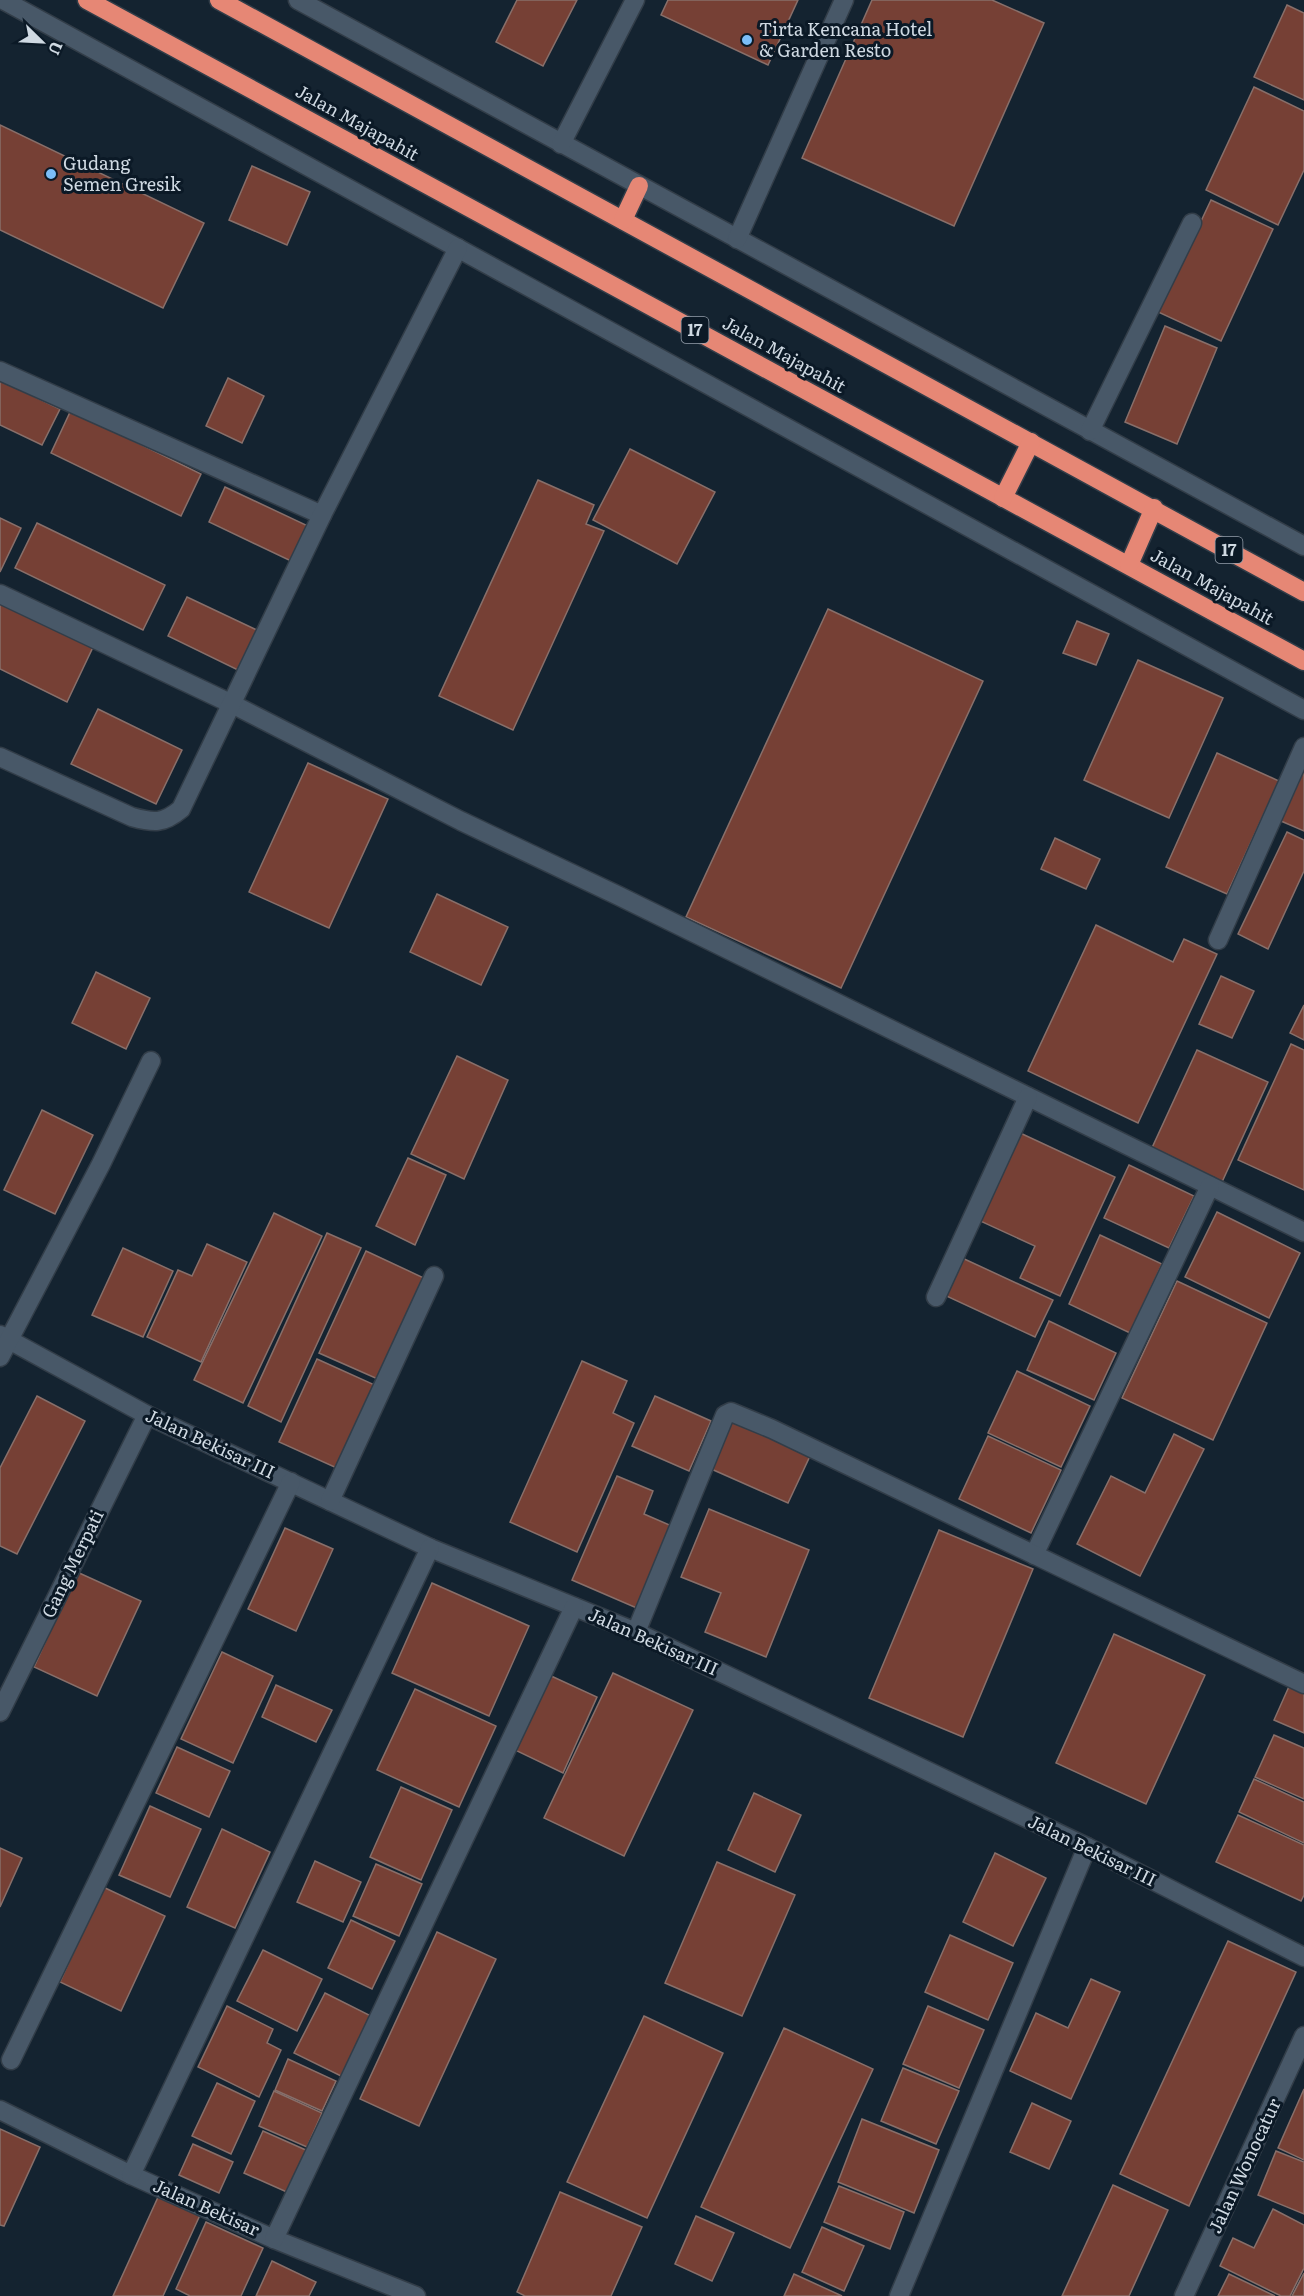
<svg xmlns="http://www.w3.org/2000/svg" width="1304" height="2296" font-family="Literata,serif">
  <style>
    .building { fill: #764035; stroke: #886f6a; stroke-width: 1.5 }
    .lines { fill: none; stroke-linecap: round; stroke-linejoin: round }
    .minor-casing { stroke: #323d48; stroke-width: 21 }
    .highway-casing { stroke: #323d48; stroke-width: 21 }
    .minor { stroke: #485868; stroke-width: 18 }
    .highway { stroke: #e68775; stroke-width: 18 }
    .poi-dot { fill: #7bbef8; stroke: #0b1926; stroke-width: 2 }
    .labels { text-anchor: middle; stroke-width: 6; stroke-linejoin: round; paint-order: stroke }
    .shield { fill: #0b1926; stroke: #949faa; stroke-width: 1.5 }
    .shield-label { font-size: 16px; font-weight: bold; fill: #cfd9e2 }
    .poi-label { font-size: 18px; fill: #cfd9e2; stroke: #0b1926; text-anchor: start }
    .street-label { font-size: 18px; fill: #cfd9e2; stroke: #0b1926 }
  </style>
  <rect width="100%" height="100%" fill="#142330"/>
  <g class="building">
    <path d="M 517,0 L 577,0 L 543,66 L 496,42 Z"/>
    <path d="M 668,0 L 798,0 L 768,65 L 661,15 Z"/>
    <path d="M 872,0 L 992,0 L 1044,23 L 954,226 L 802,158 Z"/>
    <path d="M 1287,5 L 1304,13 L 1304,100 L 1254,77 Z"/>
    <path d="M 1254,87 L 1304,111 L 1304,170 L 1278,225 L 1206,190 Z"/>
    <path d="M 0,125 L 204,223 L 163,308 L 0,230 Z"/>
    <path d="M 252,166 L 310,192 L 287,245 L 229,220 Z"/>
    <path d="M 1211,200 L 1273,229 L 1221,341 L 1158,312 Z"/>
    <path d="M 1165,326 L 1217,348 L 1177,444 L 1125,422 Z"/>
    <path d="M 228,378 L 264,396 L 242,443 L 206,426 Z"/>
    <path d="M 0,380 L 60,409 L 42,445 L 0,425 Z"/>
    <path d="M 71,410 L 201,474 L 181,516 L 51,453 Z"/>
    <path d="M 630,449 L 715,492 L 677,564 L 593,520 Z"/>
    <path d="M 538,480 L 594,505 L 586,524 L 604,531 L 513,730 L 439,696 Z"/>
    <path d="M 225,487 L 308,526 L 291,561 L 209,522 Z"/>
    <path d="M 0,518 L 21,528 L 0,572 Z"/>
    <path d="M 37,523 L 165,585 L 143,630 L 15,568 Z"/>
    <path d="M 187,597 L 259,631 L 240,671 L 168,636 Z"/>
    <path d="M 0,599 L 94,645 L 67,702 L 0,669 Z"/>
    <path d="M 828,609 L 983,681 L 841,988 L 686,917 Z"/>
    <path d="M 1077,621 L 1109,634 L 1096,665 L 1063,653 Z"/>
    <path d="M 1138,660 L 1223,698 L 1169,818 L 1084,780 Z"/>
    <path d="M 98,709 L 182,750 L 156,804 L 71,764 Z"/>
    <path d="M 1217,753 L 1279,781 L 1227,894 L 1166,867 Z"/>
    <path d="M 308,763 L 388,799 L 329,928 L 249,892 Z"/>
    <path d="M 1304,770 L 1304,831 L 1281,821 Z"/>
    <path d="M 1287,832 L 1304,840 L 1304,871 L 1268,949 L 1238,934 Z"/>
    <path d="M 1055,838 L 1100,859 L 1086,889 L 1041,869 Z"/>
    <path d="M 437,894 L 508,927 L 481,985 L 410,952 Z"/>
    <path d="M 1096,925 L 1173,962 L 1184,939 L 1217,954 L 1138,1123 L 1028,1071 Z"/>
    <path d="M 96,972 L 150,998 L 126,1049 L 72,1023 Z"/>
    <path d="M 1221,976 L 1254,991 L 1232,1038 L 1199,1024 Z"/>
    <path d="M 1304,1005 L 1304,1040 L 1290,1033 Z"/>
    <path d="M 1291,1044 L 1304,1050 L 1304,1190 L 1238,1160 Z"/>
    <path d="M 1197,1050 L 1268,1082 L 1222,1182 L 1151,1150 Z"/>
    <path d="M 457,1056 L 508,1080 L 464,1179 L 411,1154 Z"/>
    <path d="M 42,1110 L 93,1135 L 55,1214 L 4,1190 Z"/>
    <path d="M 1018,1132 L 1115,1177 L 1060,1296 L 1020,1278 L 1035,1246 L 978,1220 Z"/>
    <path d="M 408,1158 L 446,1175 L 415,1245 L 376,1226 Z"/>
    <path d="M 1129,1165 L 1194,1196 L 1169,1248 L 1104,1218 Z"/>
    <path d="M 1217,1212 L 1300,1253 L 1269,1318 L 1185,1277 Z"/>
    <path d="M 274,1213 L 322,1236 L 243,1403 L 194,1380 Z"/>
    <path d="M 327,1233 L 361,1248 L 281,1422 L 248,1406 Z"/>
    <path d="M 1100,1235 L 1162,1264 L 1130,1333 L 1069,1304 Z"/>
    <path d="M 207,1244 L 247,1262 L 201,1362 L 147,1337 L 178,1270 L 192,1276 Z"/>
    <path d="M 123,1248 L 173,1271 L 143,1337 L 92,1315 Z"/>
    <path d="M 366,1251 L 426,1279 L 380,1380 L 319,1353 Z"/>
    <path d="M 960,1257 L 1053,1300 L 1035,1337 L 942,1294 Z"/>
    <path d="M 1177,1281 L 1267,1323 L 1213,1440 L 1122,1398 Z"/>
    <path d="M 1049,1321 L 1116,1353 L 1094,1400 L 1027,1370 Z"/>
    <path d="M 317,1359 L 377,1386 L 339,1469 L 279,1442 Z"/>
    <path d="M 582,1361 L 627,1381 L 613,1413 L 634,1423 L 577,1552 L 510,1522 Z"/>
    <path d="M 1017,1371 L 1090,1406 L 1061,1467 L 988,1433 Z"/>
    <path d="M 37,1396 L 85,1421 L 17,1554 L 0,1546 L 0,1468 Z"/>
    <path d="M 655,1396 L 711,1421 L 689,1471 L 632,1446 Z"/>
    <path d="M 729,1420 L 810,1456 L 788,1503 L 709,1468 Z"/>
    <path d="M 1174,1434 L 1204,1449 L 1140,1576 L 1077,1544 L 1111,1476 L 1145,1493 Z"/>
    <path d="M 988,1436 L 1061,1470 L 1031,1533 L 959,1499 Z"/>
    <path d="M 617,1476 L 653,1491 L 644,1514 L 674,1527 L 639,1609 L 572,1580 Z"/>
    <path d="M 709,1509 L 809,1550 L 766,1657 L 705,1632 L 721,1593 L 681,1577 Z"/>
    <path d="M 285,1528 L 333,1549 L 296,1631 L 248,1609 Z"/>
    <path d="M 939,1530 L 1033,1569 L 963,1737 L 869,1698 Z"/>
    <path d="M 77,1572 L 141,1601 L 97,1696 L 34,1667 Z"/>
    <path d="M 432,1583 L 529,1626 L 489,1716 L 392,1673 Z"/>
    <path d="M 1114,1634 L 1205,1675 L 1146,1804 L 1056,1763 Z"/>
    <path d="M 222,1652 L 273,1676 L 233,1763 L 181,1739 Z"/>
    <path d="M 613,1673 L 693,1710 L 624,1856 L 544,1818 Z"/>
    <path d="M 549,1675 L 597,1697 L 563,1773 L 515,1750 Z"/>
    <path d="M 1291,1682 L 1304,1688 L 1304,1733 L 1274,1720 Z"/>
    <path d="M 276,1685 L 332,1710 L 316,1742 L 262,1717 Z"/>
    <path d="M 415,1689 L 496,1726 L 459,1807 L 377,1770 Z"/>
    <path d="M 1274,1735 L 1304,1748 L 1304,1799 L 1255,1777 Z"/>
    <path d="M 177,1747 L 230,1771 L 209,1817 L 156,1793 Z"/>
    <path d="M 1254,1779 L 1304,1802 L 1304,1843 L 1239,1812 Z"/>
    <path d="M 401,1787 L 452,1810 L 421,1880 L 370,1857 Z"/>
    <path d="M 754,1793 L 801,1815 L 775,1872 L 728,1850 Z"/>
    <path d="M 150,1806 L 201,1829 L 170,1897 L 119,1875 Z"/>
    <path d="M 1238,1815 L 1304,1845 L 1304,1895 L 1301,1901 L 1216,1862 Z"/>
    <path d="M 222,1829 L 270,1852 L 235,1928 L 187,1907 Z"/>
    <path d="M 0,1848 L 22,1858 L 0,1907 Z"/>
    <path d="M 995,1853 L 1046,1878 L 1013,1946 L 963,1922 Z"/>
    <path d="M 315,1861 L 361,1882 L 343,1922 L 297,1902 Z"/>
    <path d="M 717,1862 L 795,1895 L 742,2016 L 665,1983 Z"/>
    <path d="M 376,1864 L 422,1884 L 399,1936 L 353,1916 Z"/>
    <path d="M 103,1887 L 165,1916 L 121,2011 L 60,1982 Z"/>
    <path d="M 351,1920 L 395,1941 L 372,1989 L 328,1968 Z"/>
    <path d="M 437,1932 L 496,1959 L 419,2126 L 360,2099 Z"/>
    <path d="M 950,1935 L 1013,1963 L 988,2020 L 925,1992 Z"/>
    <path d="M 1228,1941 L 1296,1972 L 1189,2206 L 1120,2174 Z"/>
    <path d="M 263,1950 L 322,1979 L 297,2031 L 237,2001 Z"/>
    <path d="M 1091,1979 L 1120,1992 L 1071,2099 L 1010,2071 L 1036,2013 L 1068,2028 Z"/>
    <path d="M 325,1993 L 371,2016 L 341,2076 L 294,2053 Z"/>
    <path d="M 227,2006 L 273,2029 L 267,2043 L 281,2050 L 259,2097 L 198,2067 Z"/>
    <path d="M 928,2006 L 984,2030 L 959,2088 L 903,2064 Z"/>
    <path d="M 644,2016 L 723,2053 L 647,2218 L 567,2182 Z"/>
    <path d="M 784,2028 L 873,2069 L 790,2248 L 701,2207 Z"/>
    <path d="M 288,2059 L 336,2081 L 322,2111 L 275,2090 Z"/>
    <path d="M 903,2068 L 959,2091 L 936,2144 L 881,2121 Z"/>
    <path d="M 217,2083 L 255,2101 L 231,2154 L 192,2136 Z"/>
    <path d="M 1304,2089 L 1304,2160 L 1278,2148 Z"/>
    <path d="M 274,2091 L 322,2113 L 307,2147 L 259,2126 Z"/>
    <path d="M 1032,2103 L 1071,2121 L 1049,2169 L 1010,2152 Z"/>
    <path d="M 862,2119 L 939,2150 L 914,2213 L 838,2182 Z"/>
    <path d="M 0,2129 L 40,2147 L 4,2226 L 0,2225 Z"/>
    <path d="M 263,2131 L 308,2151 L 289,2193 L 244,2173 Z"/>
    <path d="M 193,2144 L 233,2162 L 219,2193 L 179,2175 Z"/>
    <path d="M 1276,2151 L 1304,2162 L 1304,2214 L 1258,2195 Z"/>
    <path d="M 1113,2185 L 1168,2210 L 1129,2296 L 1062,2296 Z"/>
    <path d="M 839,2186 L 904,2212 L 890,2249 L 824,2222 Z"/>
    <path d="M 560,2192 L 642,2227 L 611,2296 L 525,2296 L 517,2292 Z"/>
    <path d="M 159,2195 L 201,2213 L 163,2296 L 113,2296 Z"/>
    <path d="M 1273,2209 L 1304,2225 L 1304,2268 L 1290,2296 L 1281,2296 L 1220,2266 L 1233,2238 L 1254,2248 Z"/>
    <path d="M 696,2216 L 734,2233 L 712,2281 L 675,2264 Z"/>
    <path d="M 206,2222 L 263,2248 L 241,2296 L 190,2296 L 176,2289 Z"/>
    <path d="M 822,2227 L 864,2246 L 844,2291 L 802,2272 Z"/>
    <path d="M 272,2261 L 316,2282 L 309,2296 L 256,2296 Z"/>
    <path d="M 1304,2273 L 1304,2296 L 1292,2296 Z"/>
    <path d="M 794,2274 L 842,2296 L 784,2296 Z"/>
    <path d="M 1229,2274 L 1275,2296 L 1218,2296 Z"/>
  </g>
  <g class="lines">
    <defs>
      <g id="minor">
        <path d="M 3,0 L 1304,710"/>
        <path d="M 298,0 L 1304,546"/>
        <path d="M 561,144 L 635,0"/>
        <path d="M 737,239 L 844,0"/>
        <path d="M 0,371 L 322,515"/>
        <path d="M 1090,431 L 1192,223"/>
        <path d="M 0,594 L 232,704 L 461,821 L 619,896 L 1304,1232"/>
        <path d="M 0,757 L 132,817 C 154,823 163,824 181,809 L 322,515 L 458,248"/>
        <path d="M 1218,940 L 1304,747"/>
        <path d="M 936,1297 L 1028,1097"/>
        <path d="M 0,1335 L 147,1415 L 430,1548 L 636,1632 L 1087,1847 L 1304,1957"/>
        <path d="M 0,1357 L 101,1164 L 151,1061"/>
        <path d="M 330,1501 L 434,1276"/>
        <path d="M 1034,1555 L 1210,1186"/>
        <path d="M 636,1632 L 725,1415 L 731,1412 L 772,1429 L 1304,1684"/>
        <path d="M 0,1712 L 147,1415"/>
        <path d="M 11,2060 L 291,1482"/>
        <path d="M 0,2110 L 131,2175 L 274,2239 L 416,2296"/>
        <path d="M 131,2175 L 430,1548"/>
        <path d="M 274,2239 L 574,1607"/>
        <path d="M 899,2296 L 1087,1847"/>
        <path d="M 1184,2296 L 1304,2036"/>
      </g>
      <g id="highway">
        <path d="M 87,0 L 1304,661"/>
        <path d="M 219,0 L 1304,592"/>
        <path d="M 623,220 L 639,186"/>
        <path d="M 1003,498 L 1031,442"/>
        <path d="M 1129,565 L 1154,508"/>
      </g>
    </defs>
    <use href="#minor" class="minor-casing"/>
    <use href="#highway" class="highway-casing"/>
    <use href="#minor" class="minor"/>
    <use href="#highway" class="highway"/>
  </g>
  <g class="poi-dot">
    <circle cx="747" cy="40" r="6"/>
    <circle cx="51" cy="174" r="6"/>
  </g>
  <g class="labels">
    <g class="shield">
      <rect x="681.5" y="317" width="27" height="26" rx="4.5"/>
      <rect x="1215.5" y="537" width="27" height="26" rx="4.5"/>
    </g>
    <g class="shield-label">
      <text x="695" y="336">17</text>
      <text x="1229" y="556">17</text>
    </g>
    <g class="poi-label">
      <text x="759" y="36">Tirta Kencana Hotel<tspan x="759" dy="21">&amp; Garden Resto</tspan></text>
      <text x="63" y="170">Gudang<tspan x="63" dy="21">Semen Gresik</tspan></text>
    </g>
    <g class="street-label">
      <text transform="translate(357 123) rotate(29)" y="6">Jalan Majapahit</text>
      <text transform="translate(784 355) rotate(29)" y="6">Jalan Majapahit</text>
      <text transform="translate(1212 587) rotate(29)" y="6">Jalan Majapahit</text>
      <text transform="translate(210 1444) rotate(25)" y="6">Jalan Bekisar III</text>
      <text transform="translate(73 1564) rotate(-64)" y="6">Gang Merpati</text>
      <text transform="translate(653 1642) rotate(24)" y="6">Jalan Bekisar III</text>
      <text transform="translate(1092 1851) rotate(26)" y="6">Jalan Bekisar III</text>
      <text transform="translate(1245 2166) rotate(-65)" y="6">Jalan Wonocatur</text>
      <text transform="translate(206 2208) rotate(24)" y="6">Jalan Bekisar</text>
    </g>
  </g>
  <g transform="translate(42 42) rotate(114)" stroke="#0b1926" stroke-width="4.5" paint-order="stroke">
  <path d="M0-4.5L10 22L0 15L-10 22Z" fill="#cfd9e2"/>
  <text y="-9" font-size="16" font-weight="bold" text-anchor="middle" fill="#cfd9e2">U</text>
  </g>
</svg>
